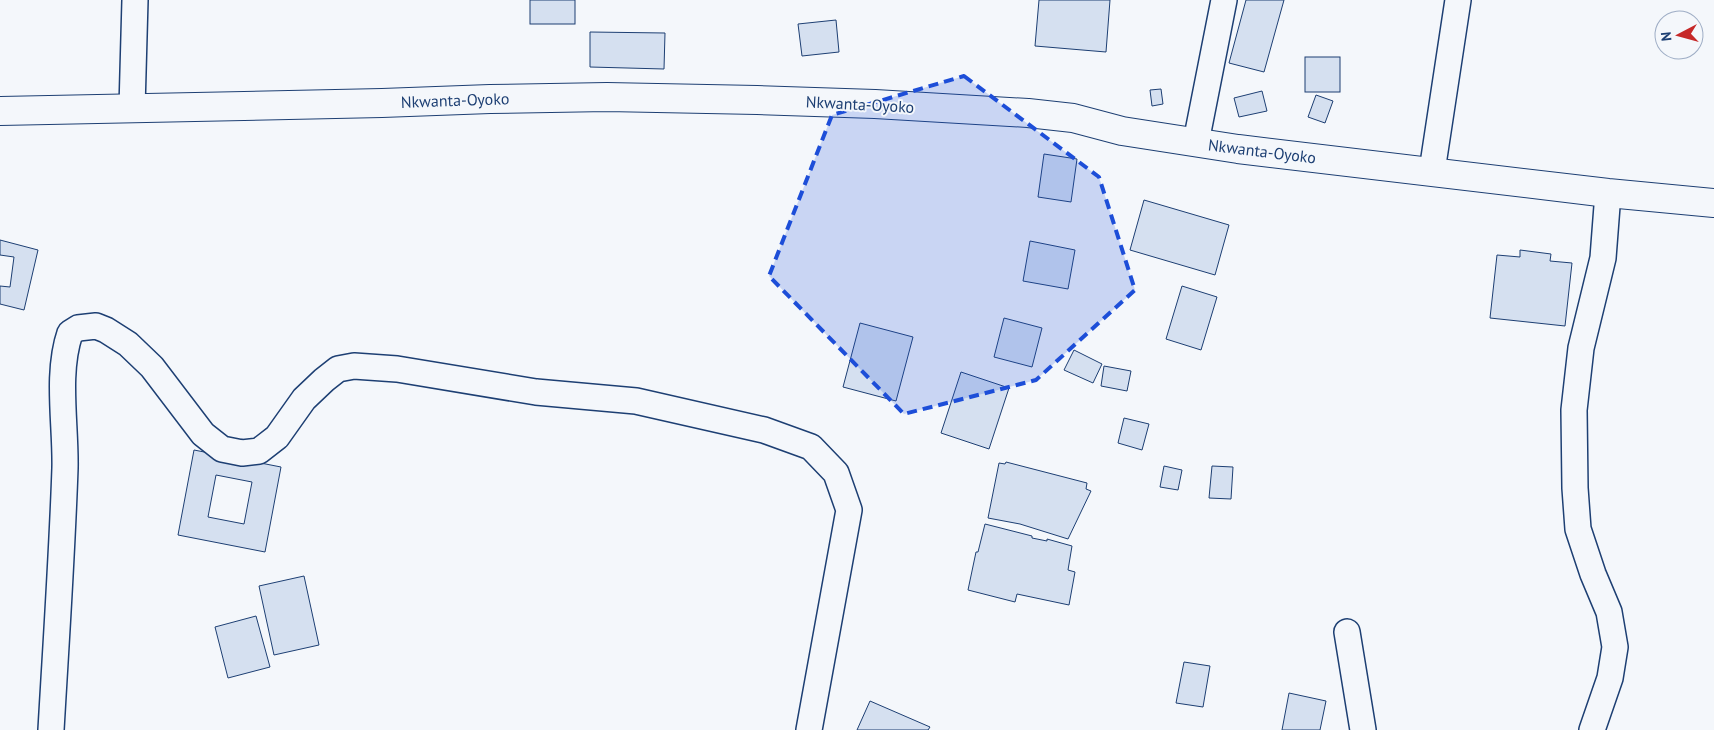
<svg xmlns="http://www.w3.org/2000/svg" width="1714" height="730" font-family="'PT Sans',sans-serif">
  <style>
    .building { fill: #d5e0f0; stroke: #1d3f73; fill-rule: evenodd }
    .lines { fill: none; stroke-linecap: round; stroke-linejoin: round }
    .minor-casing { stroke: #1d3f73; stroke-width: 28 }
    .tertiary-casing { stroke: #1d3f73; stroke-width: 30 }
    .minor { stroke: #f4f7fb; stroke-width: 25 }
    .tertiary { stroke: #f4f7fb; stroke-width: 28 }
    .marked { fill: #1d4ed8; fill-opacity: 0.2; stroke: #1d4ed8; stroke-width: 4; stroke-dasharray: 10 6; stroke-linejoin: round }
    .labels { text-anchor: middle; stroke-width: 4; stroke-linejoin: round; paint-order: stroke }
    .street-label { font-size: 16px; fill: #1d3f73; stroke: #f4f7fb }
  </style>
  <rect width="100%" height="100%" fill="#f4f7fb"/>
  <g class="building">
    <rect x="530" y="0" width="45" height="24"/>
    <path d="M 1039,0 L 1110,0 L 1106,52 L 1035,46 Z"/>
    <path d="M 1246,0 L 1284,0 L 1264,72 L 1229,63 Z"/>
    <path d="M 836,20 L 839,52 L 802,56 L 798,24 Z"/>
    <path d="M 590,32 L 665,33 L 664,69 L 590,67 Z"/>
    <rect x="1305" y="57" width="35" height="35"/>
    <path d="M 1161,89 L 1163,104 L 1152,106 L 1150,90 Z"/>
    <path d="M 1262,91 L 1267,111 L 1239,117 L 1234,98 Z"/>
    <path d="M 1316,95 L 1333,101 L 1325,123 L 1308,117 Z"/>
    <path d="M 1044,154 L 1077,159 L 1071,202 L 1038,197 Z"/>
    <path d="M 1144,200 L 1229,225 L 1215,275 L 1130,250 Z"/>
    <path d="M 0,240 L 38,250 L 24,310 L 0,304 L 0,286 L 10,287 L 14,257 L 0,255 Z"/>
    <path d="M 1030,241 L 1075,250 L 1068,289 L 1023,281 Z"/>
    <path d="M 1520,250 L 1551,254 L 1550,261 L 1572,263 L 1565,326 L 1490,318 L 1497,255 L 1520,257 Z"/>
    <path d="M 1182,286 L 1217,297 L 1201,350 L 1166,339 Z"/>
    <path d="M 1004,318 L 1042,328 L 1032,367 L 994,357 Z"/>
    <path d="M 860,323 L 913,337 L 896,401 L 843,387 Z"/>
    <path d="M 1074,350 L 1102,364 L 1093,383 L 1064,370 Z"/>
    <path d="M 1104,366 L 1131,371 L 1127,391 L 1101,386 Z"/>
    <path d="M 961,372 L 1009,388 L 989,449 L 941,433 Z"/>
    <path d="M 1124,418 L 1149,424 L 1142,450 L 1118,443 Z"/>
    <path d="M 194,450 L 281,467 L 265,552 L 178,535 ZM 216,475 L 252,482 L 244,524 L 208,517 Z"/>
    <path d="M 1006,462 L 1087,483 L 1086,489 L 1091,491 L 1068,539 L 1020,524 L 988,518 L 999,463 L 1005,464 Z"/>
    <path d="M 1164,466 L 1182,470 L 1178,490 L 1160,487 Z"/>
    <path d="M 1212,466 L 1233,467 L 1231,499 L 1209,498 Z"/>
    <path d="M 985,524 L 1032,536 L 1032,538 L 1047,541 L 1047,539 L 1072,546 L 1068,570 L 1075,572 L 1069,605 L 1017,594 L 1015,602 L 968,590 L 976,552 L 978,552 Z"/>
    <path d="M 304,576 L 319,645 L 274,655 L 259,586 Z"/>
    <path d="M 256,616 L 270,667 L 228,678 L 215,627 Z"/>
    <path d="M 1184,662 L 1210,666 L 1203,707 L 1176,703 Z"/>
    <path d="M 1289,693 L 1326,701 L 1320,730 L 1282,730 Z"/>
    <path d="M 870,701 L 930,727 L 928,730 L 857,730 Z"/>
  </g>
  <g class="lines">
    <defs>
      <g id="minor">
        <path d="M 132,108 L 135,0"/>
        <path d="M 1196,142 L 1224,0"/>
        <path d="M 1432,171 L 1458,0"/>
        <path d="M 1347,632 L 1363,730"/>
        <path d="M 51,730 C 56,643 62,556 65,468 C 66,425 56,374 70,333 L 78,328 L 96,326 L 106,330 L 128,344 L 152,367 L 203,434 L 222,449 L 242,453 L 259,451 L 277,437 L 304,399 L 324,380 L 338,369 L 354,366 L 397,369 L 536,392 L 636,401 L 764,430 L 811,447 L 836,473 L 849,510 L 809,730"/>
        <path d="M 1592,730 L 1610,678 L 1615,647 L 1609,612 L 1593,574 L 1578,529 L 1575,488 L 1574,410 L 1581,348 L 1603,258 L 1608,193"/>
      </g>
      <path id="tertiary" d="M 0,111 L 382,103 L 490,99 L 607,97 L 757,100 L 875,104 L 1028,113 L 1073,118 L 1122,131 L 1238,149 L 1608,193 L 1714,203"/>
    </defs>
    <use href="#minor" class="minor-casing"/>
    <use href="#tertiary" class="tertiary-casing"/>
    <use href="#minor" class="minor"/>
    <use href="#tertiary" class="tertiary"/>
  </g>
  <path class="marked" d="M 964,76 L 1099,177 L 1135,290 L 1036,380 L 904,414 L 769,276 L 832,115 Z"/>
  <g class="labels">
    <g class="street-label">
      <text transform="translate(455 100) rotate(-2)" y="6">Nkwanta-Oyoko</text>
      <text transform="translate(860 104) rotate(3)" y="6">Nkwanta-Oyoko</text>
      <text transform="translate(1262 151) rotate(7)" y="6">Nkwanta-Oyoko</text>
    </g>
  </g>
  <g transform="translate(1679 35) rotate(264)"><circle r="24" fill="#f4f7fb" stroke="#9eadc5"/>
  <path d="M0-4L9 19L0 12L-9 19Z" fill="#c62828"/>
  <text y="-8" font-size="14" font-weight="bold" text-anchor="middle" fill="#1d3f73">N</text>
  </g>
</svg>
